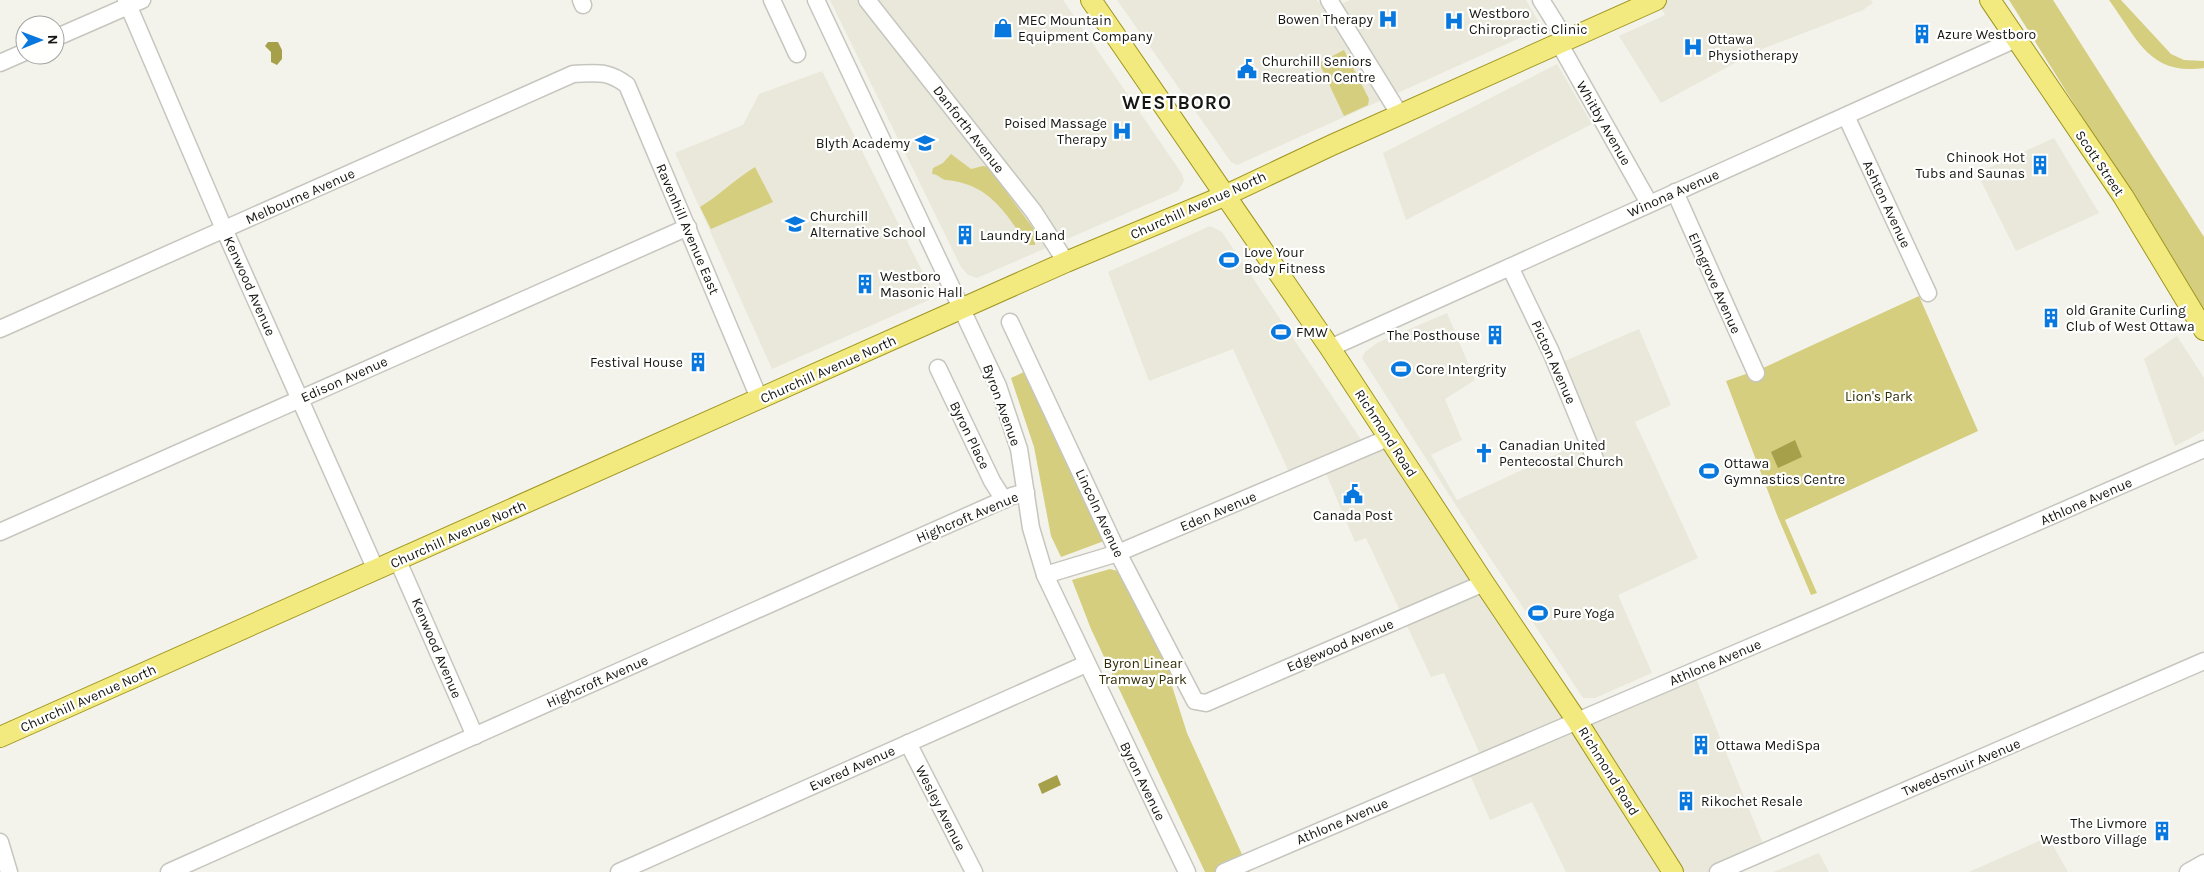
<svg xmlns="http://www.w3.org/2000/svg" width="2204" height="872" font-family="Karla,sans-serif">
  <style>
    .built { fill: #e9e8da }
    .green { fill: #d5ce7e }
    .water { fill: #a7a04b }
    .lines { fill: none; stroke-linecap: round; stroke-linejoin: round }
    .minor-casing { stroke: #c6c6bf; stroke-width: 19 }
    .major-casing { stroke: #a09722; stroke-width: 22 }
    .minor { stroke: #fff; stroke-width: 16 }
    .major { stroke: #f3ea7f; stroke-width: 20 }
    .labels { text-anchor: middle; stroke-width: 4.5; stroke-linejoin: round; paint-order: stroke }
    .poi-label { font-size: 14px; fill: #161614; stroke: #fffffe; text-anchor: start }
    .street-label { font-size: 14px; fill: #161614; stroke: #fffffe }
    .park-label { font-size: 14px; fill: #322e08; stroke: #fffffe }
    .district-label { font-size: 19px; font-weight: bold; letter-spacing: 1px; fill: #161614; stroke: #fffffe }
  </style>
  <rect width="100%" height="100%" fill="#f3f3ec"/>
  <g class="built">
    <path d="M 830,0 L 1063,0 L 1182,174 L 1184,181 L 1178,191 L 977,278 L 968,275 L 961,267 Z"/>
    <path d="M 1117,0 L 1317,0 L 1325,11 L 1350,0 L 1526,0 L 1542,28 L 1237,165 L 1231,162 Z"/>
    <path d="M 1657,0 L 1871,0 L 1873,3 L 1863,10 L 1757,51 L 1661,103 L 1619,36 L 1665,15 Z"/>
    <path d="M 1557,64 L 1592,124 L 1406,220 L 1383,153 Z"/>
    <path d="M 822,71 L 932,291 L 929,300 L 772,369 L 675,153 L 743,125 L 759,94 Z"/>
    <path d="M 2054,138 L 2099,213 L 2016,251 L 1977,173 Z"/>
    <path d="M 1210,226 L 1222,232 L 1364,444 L 1388,438 L 1577,720 L 1693,671 L 1766,851 L 1718,872 L 1566,872 L 1532,802 L 1490,820 L 1467,768 L 1483,761 L 1444,673 L 1431,677 L 1366,538 L 1355,542 L 1323,466 L 1292,479 L 1233,349 L 1149,381 L 1108,272 Z"/>
    <path d="M 1447,313 L 1475,380 L 1445,399 L 1462,440 L 1431,455 L 1457,500 L 1581,443 L 1551,367 L 1639,329 L 1671,405 L 1635,422 L 1698,558 L 1618,595 L 1652,673 L 1595,698 L 1583,698 L 1467,523 L 1362,358 L 1365,352 L 1377,343 Z"/>
    <path d="M 2177,336 L 2204,378 L 2204,431 L 2175,446 L 2144,359 Z"/>
    <path d="M 2048,837 L 2068,872 L 1969,872 L 1987,864 Z"/>
    <path d="M 1819,853 L 1829,872 L 1773,872 Z"/>
  </g>
  <g class="green">
    <path d="M 2009,0 L 2053,0 L 2204,237 L 2204,311 Z"/>
    <path d="M 2109,0 L 2121,0 L 2171,54 L 2184,60 L 2204,61 L 2204,68 C 2149,76 2137,38 2109,0 Z"/>
    <path d="M 1344,50 L 1369,99 L 1368,105 L 1344,116 L 1319,63 Z"/>
    <path d="M 951,154 L 971,169 L 983,166 L 988,167 L 1033,228 L 1035,236 L 1035,245 L 1027,245 C 1005,211 989,184 946,180 C 941,179 938,174 932,174 L 933,168 L 943,163 Z"/>
    <path d="M 755,167 L 773,202 L 711,229 L 700,207 C 720,195 735,179 755,167 Z"/>
    <path d="M 1919,296 L 1978,431 L 1785,520 L 1817,593 L 1811,595 L 1777,515 L 1726,381 L 1763,368 Z"/>
    <path d="M 1028,370 L 1104,541 L 1061,557 L 1051,536 L 1034,447 L 1011,378 Z"/>
    <path d="M 1110,569 L 1118,571 L 1183,682 L 1172,686 L 1187,733 L 1250,872 L 1205,872 L 1091,629 L 1072,580 Z"/>
  </g>
  <g class="water">
    <path d="M 268,42 L 278,42 L 282,50 L 282,59 L 277,65 L 271,62 L 271,52 L 265,46 Z"/>
    <path d="M 1795,440 L 1802,457 L 1778,468 L 1771,452 Z"/>
    <path d="M 1057,775 L 1061,785 L 1042,794 L 1038,784 Z"/>
  </g>
  <g class="lines">
    <defs>
      <g id="minor">
        <path d="M 126,0 L 224,229 L 376,570"/>
        <path d="M 581,0 L 583,5"/>
        <path d="M 772,0 L 797,54"/>
        <path d="M 816,0 L 998,386 L 1019,449 L 1031,528 L 1045,575 L 1187,872"/>
        <path d="M 867,0 L 1034,212 L 1066,262"/>
        <path d="M 1329,0 L 1400,115"/>
        <path d="M 1541,0 L 1566,40"/>
        <path d="M 55,38 L 142,0"/>
        <path d="M 1559,43 L 1649,203"/>
        <path d="M 0,63 L 25,52"/>
        <path d="M 1846,116 L 1928,293"/>
        <path d="M 1675,192 L 1756,373"/>
        <path d="M 1510,267 L 1551,352 L 1595,459"/>
        <path d="M 1010,322 L 1118,553 L 1195,701 L 1206,703 L 1484,583"/>
        <path d="M 0,329 L 573,74 C 597,73 607,70 627,85 L 759,398"/>
        <path d="M 1330,348 L 2016,39"/>
        <path d="M 938,368 L 992,481 L 1004,500"/>
        <path d="M 0,532 L 688,227"/>
        <path d="M 398,561 L 475,736"/>
        <path d="M 1045,575 L 1118,553 L 1388,438"/>
        <path d="M 908,743 L 974,872"/>
        <path d="M 0,842 L 9,872"/>
        <path d="M 169,872 L 1012,496 L 1026,492"/>
        <path d="M 619,872 L 1086,664"/>
        <path d="M 1224,872 L 1825,615 L 2204,449"/>
        <path d="M 1718,872 L 2204,661"/>
        <path d="M 2188,872 L 2204,863"/>
      </g>
      <g id="major">
        <path d="M 1091,0 L 1330,348 L 1484,583 L 1577,721 L 1673,872"/>
        <path d="M 1990,0 L 2123,196 L 2204,330"/>
        <path d="M 0,737 L 1066,262 L 1224,196 L 1332,145 L 1656,0"/>
      </g>
    </defs>
    <use href="#minor" class="minor-casing"/>
    <use href="#major" class="major-casing"/>
    <use href="#minor" class="minor"/>
    <use href="#major" class="major"/>
  </g>
  <defs>
    <symbol id="hospital-bare" viewBox="-9 -9 18 18"><path d="M-5-5h3v3.5h4V-5h3V5h-3V1.5h-4V5h-3Z" fill="#0877de" stroke="#fffffe" stroke-width="2.5" paint-order="stroke"/></symbol>
    <symbol id="shop-bare" viewBox="-9 -9 18 18"><path d="M-5-2.5h2.3a2.7 3.5 0 0 1 5.4 0H5L5.5 6h-11ZM-1.5-2.5h3a1.5 2.3 0 0 0-3 0Z" fill="#0877de" stroke="#fffffe" stroke-width="2.5" paint-order="stroke"/></symbol>
    <symbol id="building-bare" viewBox="-9 -9 18 18"><path d="M-4-6H4V6H1V3H-1V6H-4ZM-2.5-4.3h1.7v1.8h-1.7ZM.8-4.3h1.7v1.8H.8ZM-2.5-1h1.7V.8h-1.7ZM.8-1h1.7V.8H.8Z" fill="#0877de" stroke="#fffffe" stroke-width="2.5" paint-order="stroke"/></symbol>
    <symbol id="civic-bare" viewBox="-9 -9 18 18"><path d="M-.6-6.5H3V-4.5H.6V-3L4-1V1h2V6H-6V1h2V-1L-.6-3ZM-1.2 2.5V6h2.4V2.5Z" fill="#0877de" stroke="#fffffe" stroke-width="2.5" paint-order="stroke"/></symbol>
    <symbol id="school-bare" viewBox="-9 -9 18 18"><path d="M0-5L7-2L0 1L-7-2ZM-4 1L0 2.5L4 1V4Q0 6-4 4Z" fill="#0877de" stroke="#fffffe" stroke-width="2.5" paint-order="stroke"/></symbol>
    <symbol id="stadium-bare" viewBox="-9 -9 18 18"><path d="M0-5a6.5 5 0 1 0 0 10a6.5 5 0 1 0 0-10ZM-3.5-1.8h7v3.6h-7Z" fill="#0877de" stroke="#fffffe" stroke-width="2.5" paint-order="stroke"/></symbol>
    <symbol id="church-bare" viewBox="-9 -9 18 18"><path d="M-1.2-6h2.4v3.5h3.3v2.4h-3.3V6h-2.4V-.1h-3.3v-2.4h3.3Z" fill="#0877de" stroke="#fffffe" stroke-width="2.5" paint-order="stroke"/></symbol>
  </defs>
  <g fill-rule="evenodd">
    <use href="#hospital-bare" x="1374" y="5" width="28" height="28"/>
    <use href="#hospital-bare" x="1440" y="7" width="28" height="28"/>
    <use href="#shop-bare" x="989" y="14" width="28" height="28"/>
    <use href="#building-bare" x="1908" y="20" width="28" height="28"/>
    <use href="#hospital-bare" x="1679" y="33" width="28" height="28"/>
    <use href="#civic-bare" x="1233" y="55" width="28" height="28"/>
    <use href="#hospital-bare" x="1108" y="117" width="28" height="28"/>
    <use href="#school-bare" x="911" y="129" width="28" height="28"/>
    <use href="#building-bare" x="2026" y="151" width="28" height="28"/>
    <use href="#school-bare" x="781" y="210" width="28" height="28"/>
    <use href="#building-bare" x="951" y="221" width="28" height="28"/>
    <use href="#stadium-bare" x="1215" y="246" width="28" height="28"/>
    <use href="#building-bare" x="851" y="270" width="28" height="28"/>
    <use href="#building-bare" x="2037" y="304" width="28" height="28"/>
    <use href="#stadium-bare" x="1267" y="318" width="28" height="28"/>
    <use href="#building-bare" x="1481" y="321" width="28" height="28"/>
    <use href="#building-bare" x="684" y="348" width="28" height="28"/>
    <use href="#stadium-bare" x="1387" y="355" width="28" height="28"/>
    <use href="#church-bare" x="1470" y="439" width="28" height="28"/>
    <use href="#stadium-bare" x="1695" y="457" width="28" height="28"/>
    <use href="#civic-bare" x="1339" y="480" width="28" height="28"/>
    <use href="#stadium-bare" x="1524" y="599" width="28" height="28"/>
    <use href="#building-bare" x="1687" y="731" width="28" height="28"/>
    <use href="#building-bare" x="1672" y="787" width="28" height="28"/>
    <use href="#building-bare" x="2148" y="817" width="28" height="28"/>
  </g>
  <g class="labels">
    <g class="poi-label">
      <text x="1469" y="18">Westboro<tspan x="1469" dy="16">Chiropractic Clinic</tspan></text>
      <text x="1373" y="24" text-anchor="end">Bowen Therapy</text>
      <text x="1018" y="25">MEC Mountain<tspan x="1018" dy="16">Equipment Company</tspan></text>
      <text x="1937" y="39">Azure Westboro</text>
      <text x="1708" y="44">Ottawa<tspan x="1708" dy="16">Physiotherapy</tspan></text>
      <text x="1262" y="66">Churchill Seniors<tspan x="1262" dy="16">Recreation Centre</tspan></text>
      <text x="1107" y="128" text-anchor="end">Poised Massage<tspan x="1107" dy="16">Therapy</tspan></text>
      <text x="910" y="148" text-anchor="end">Blyth Academy</text>
      <text x="2025" y="162" text-anchor="end">Chinook Hot<tspan x="2025" dy="16">Tubs and Saunas</tspan></text>
      <text x="810" y="221">Churchill<tspan x="810" dy="16">Alternative School</tspan></text>
      <text x="980" y="240">Laundry Land</text>
      <text x="1244" y="257">Love Your<tspan x="1244" dy="16">Body Fitness</tspan></text>
      <text x="880" y="281">Westboro<tspan x="880" dy="16">Masonic Hall</tspan></text>
      <text x="2066" y="315">old Granite Curling<tspan x="2066" dy="16">Club of West Ottawa</tspan></text>
      <text x="1296" y="337">FMW</text>
      <text x="1480" y="340" text-anchor="end">The Posthouse</text>
      <text x="683" y="367" text-anchor="end">Festival House</text>
      <text x="1416" y="374">Core Intergrity</text>
      <text x="1499" y="450">Canadian United<tspan x="1499" dy="16">Pentecostal Church</tspan></text>
      <text x="1724" y="468">Ottawa<tspan x="1724" dy="16">Gymnastics Centre</tspan></text>
      <text x="1353" y="520" text-anchor="middle">Canada Post</text>
      <text x="1553" y="618">Pure Yoga</text>
      <text x="1716" y="750">Ottawa MediSpa</text>
      <text x="1701" y="806">Rikochet Resale</text>
      <text x="2147" y="828" text-anchor="end">The Livmore<tspan x="2147" dy="16">Westboro Village</tspan></text>
    </g>
    <g class="street-label">
      <text transform="translate(1604 123) rotate(60)" y="5">Whitby Avenue</text>
      <text transform="translate(969 129) rotate(52)" y="5">Danforth Avenue</text>
      <text transform="translate(2100 163) rotate(56)" y="5">Scott Street</text>
      <text transform="translate(1673 193) rotate(-24)" y="5">Winona Avenue</text>
      <text transform="translate(300 196) rotate(-24)" y="5">Melbourne Avenue</text>
      <text transform="translate(1887 204) rotate(65)" y="5">Ashton Avenue</text>
      <text transform="translate(1198 205) rotate(-24)" y="5">Churchill Avenue North</text>
      <text transform="translate(688 229) rotate(67)" y="5">Ravenhill Avenue East</text>
      <text transform="translate(1715 283) rotate(66)" y="5">Elmgrove Avenue</text>
      <text transform="translate(250 286) rotate(66)" y="5">Kenwood Avenue</text>
      <text transform="translate(1554 362) rotate(66)" y="5">Picton Avenue</text>
      <text transform="translate(828 369) rotate(-24)" y="5">Churchill Avenue North</text>
      <text transform="translate(344 379) rotate(-24)" y="5">Edison Avenue</text>
      <text transform="translate(1002 405) rotate(70)" y="5">Byron Avenue</text>
      <text transform="translate(1386 433) rotate(57)" y="5">Richmond Road</text>
      <text transform="translate(970 435) rotate(64)" y="5">Byron Place</text>
      <text transform="translate(2086 501) rotate(-24)" y="5">Athlone Avenue</text>
      <text transform="translate(1218 511) rotate(-23)" y="5">Eden Avenue</text>
      <text transform="translate(1100 513) rotate(65)" y="5">Lincoln Avenue</text>
      <text transform="translate(967 517) rotate(-23)" y="5">Highcroft Avenue</text>
      <text transform="translate(458 534) rotate(-24)" y="5">Churchill Avenue North</text>
      <text transform="translate(1340 645) rotate(-23)" y="5">Edgewood Avenue</text>
      <text transform="translate(437 648) rotate(67)" y="5">Kenwood Avenue</text>
      <text transform="translate(1715 662) rotate(-23)" y="5">Athlone Avenue</text>
      <text transform="translate(597 681) rotate(-24)" y="5">Highcroft Avenue</text>
      <text transform="translate(88 698) rotate(-24)" y="5">Churchill Avenue North</text>
      <text transform="translate(1961 767) rotate(-23)" y="5">Tweedsmuir Avenue</text>
      <text transform="translate(852 768) rotate(-24)" y="5">Evered Avenue</text>
      <text transform="translate(1609 771) rotate(58)" y="5">Richmond Road</text>
      <text transform="translate(1143 781) rotate(64)" y="5">Byron Avenue</text>
      <text transform="translate(941 808) rotate(63)" y="5">Wesley Avenue</text>
      <text transform="translate(1342 821) rotate(-23)" y="5">Athlone Avenue</text>
    </g>
    <g class="park-label">
      <text x="1879" y="401">Lion's Park</text>
      <text x="1143" y="668">Byron Linear<tspan x="1143" dy="16">Tramway Park</tspan></text>
    </g>
    <g class="district-label">
      <text x="1177" y="109">WESTBORO</text>
    </g>
  </g>
  <g transform="translate(40 40) rotate(89)"><circle r="24" fill="#fffffe" stroke="#a2a2a0"/>
  <path d="M0-4L9 19L0 12L-9 19Z" fill="#0877de"/>
  <text y="-8" font-size="14" font-weight="bold" text-anchor="middle" fill="#161614">N</text>
  </g>
</svg>
